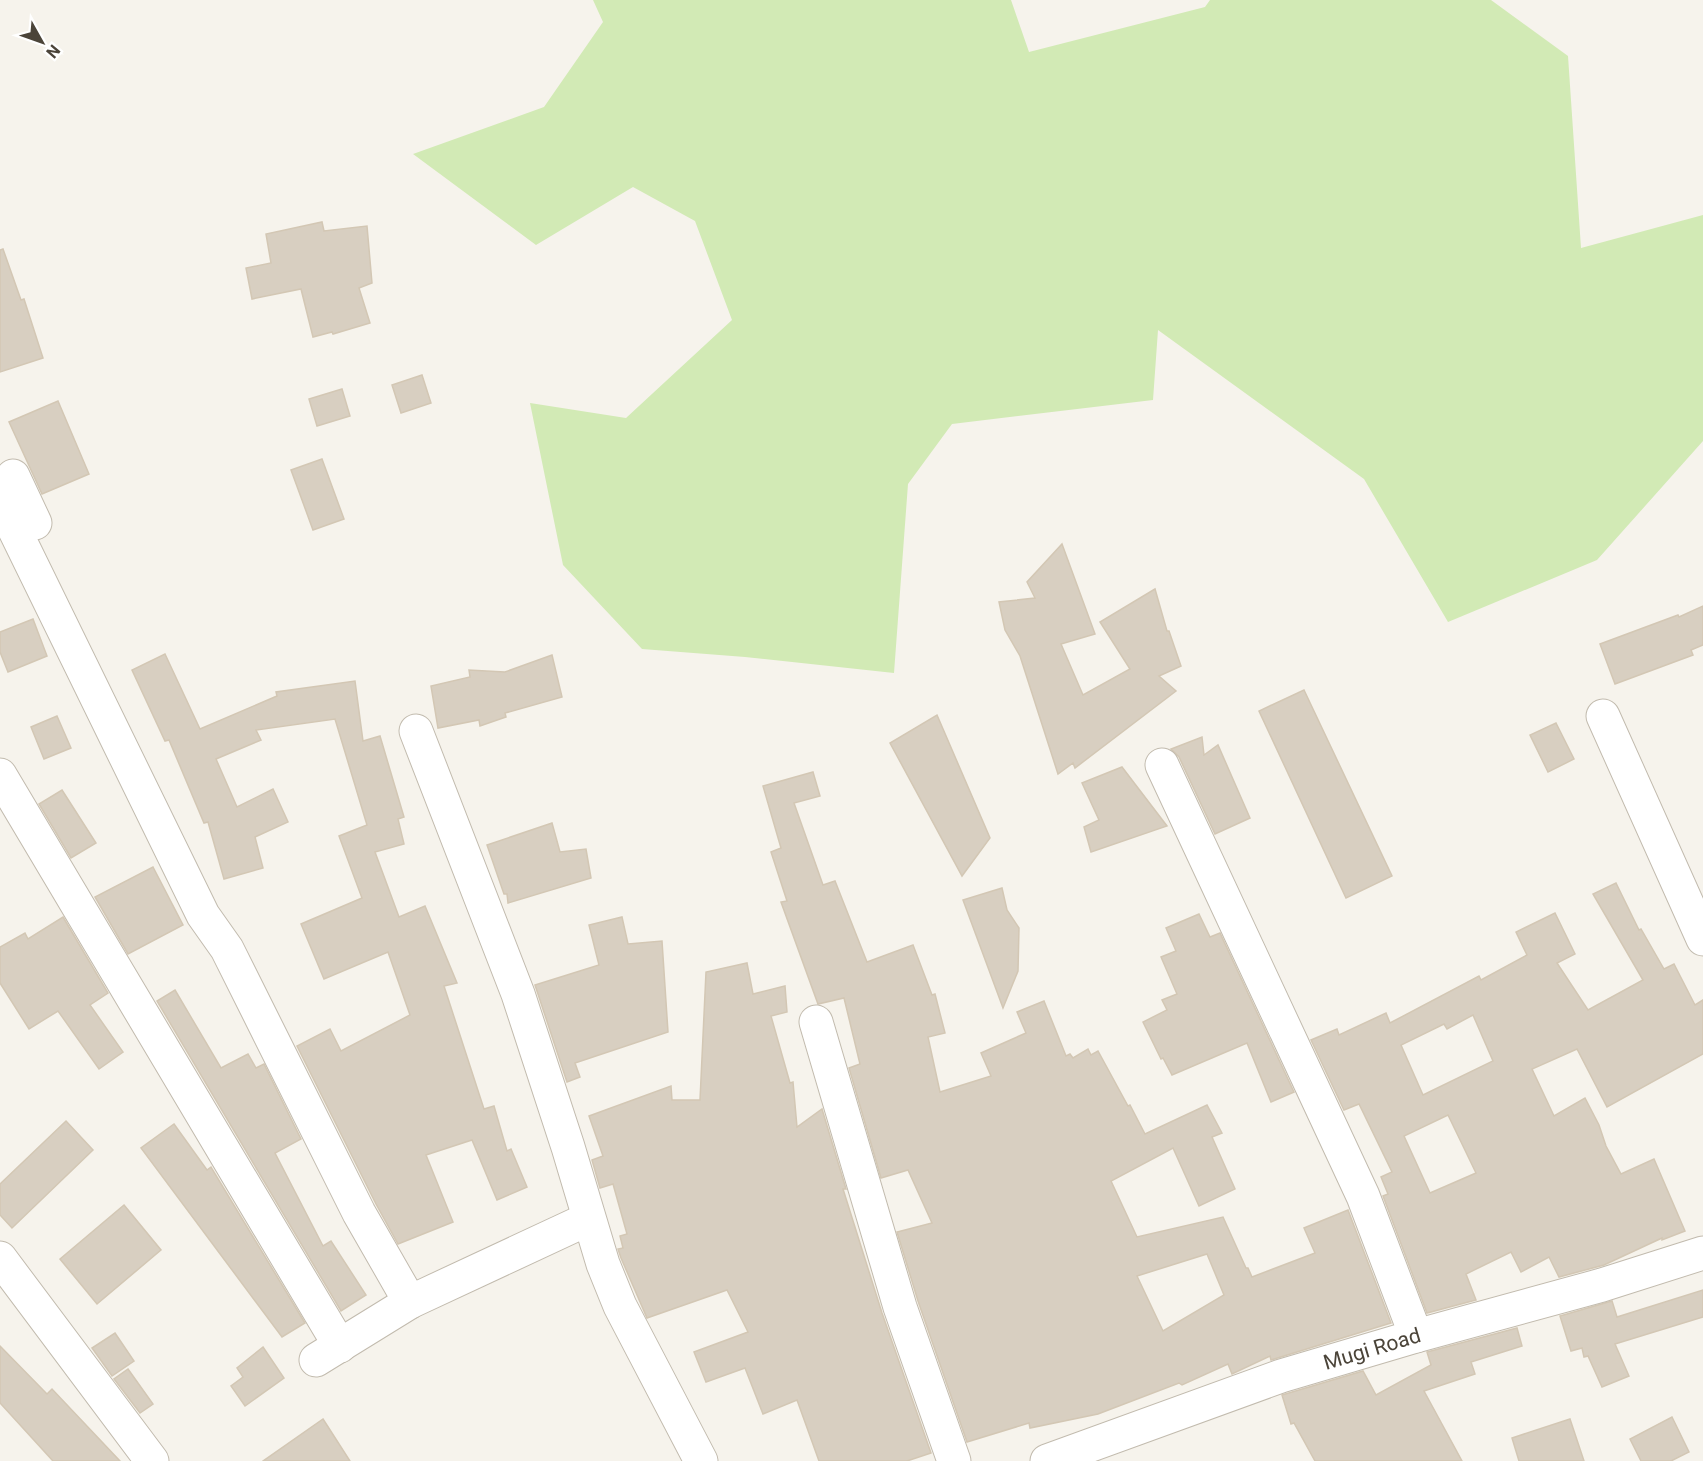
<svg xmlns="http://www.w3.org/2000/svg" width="1703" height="1461" font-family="Roboto,sans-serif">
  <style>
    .green { fill: #d2eab5 }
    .building { fill: #d8cfc1; stroke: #d3c7b4; stroke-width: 1.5; fill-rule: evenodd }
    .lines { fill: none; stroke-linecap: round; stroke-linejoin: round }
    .street-casing { stroke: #c2bbae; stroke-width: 35 }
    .street { stroke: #fff; stroke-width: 33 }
    .labels { text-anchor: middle; stroke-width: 4.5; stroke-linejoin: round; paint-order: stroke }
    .street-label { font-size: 21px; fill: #4b4439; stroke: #fff }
  </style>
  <rect width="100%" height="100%" fill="#f6f3ec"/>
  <path class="green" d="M 593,0 L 1011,0 L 1029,52 L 1205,7 L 1210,0 L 1491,0 L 1568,56 L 1581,248 L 1703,215 L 1703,441 L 1597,560 L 1448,622 L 1364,479 L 1158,330 L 1153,400 L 952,424 L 908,484 L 894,673 L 745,657 L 642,649 L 563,565 L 530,403 L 626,418 L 732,320 L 695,221 L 633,187 L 536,245 L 413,154 L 544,107 L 603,22 Z"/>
  <g class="building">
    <path d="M 322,222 L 324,231 L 367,226 L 372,283 L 359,288 L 370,323 L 333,334 L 332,332 L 313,337 L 301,289 L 252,299 L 246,268 L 271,263 L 266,234 Z"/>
    <path d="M 3,249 L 21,300 L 24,299 L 43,358 L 0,372 L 0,250 Z"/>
    <path d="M 422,375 L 431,403 L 401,413 L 392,385 Z"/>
    <path d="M 342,389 L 350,416 L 317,426 L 309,399 Z"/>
    <path d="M 58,401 L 89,474 L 42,494 L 9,422 Z"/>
    <path d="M 322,459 L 344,519 L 313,530 L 291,470 Z"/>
    <path d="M 1062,544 L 1095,634 L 1061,644 L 1083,695 L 1130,669 L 1100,622 L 1155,589 L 1167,631 L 1169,631 L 1181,666 L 1159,676 L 1176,691 L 1075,768 L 1073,763 L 1058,774 L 1020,656 L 1005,630 L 999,602 L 1035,598 L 1027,582 Z"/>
    <path d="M 1703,606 L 1703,645 L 1691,650 L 1693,655 L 1615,684 L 1600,644 L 1678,615 L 1679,617 Z"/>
    <path d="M 33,619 L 47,656 L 8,672 L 0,652 L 0,632 Z"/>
    <path d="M 165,654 L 200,729 L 277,696 L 276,692 L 355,681 L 363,741 L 380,736 L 404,817 L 398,819 L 404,844 L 375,852 L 399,917 L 425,906 L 457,983 L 444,986 L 484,1109 L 494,1106 L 507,1151 L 511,1149 L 527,1187 L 497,1200 L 472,1140 L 426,1155 L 453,1222 L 398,1244 L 376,1204 L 297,1046 L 330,1029 L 341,1051 L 410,1015 L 388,952 L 324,979 L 301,924 L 362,898 L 339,836 L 367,825 L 335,719 L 256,730 L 261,740 L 216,759 L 237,807 L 273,789 L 288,822 L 255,837 L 263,868 L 224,879 L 208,822 L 204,823 L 169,740 L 165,741 L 132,670 Z"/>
    <path d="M 552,655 L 562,697 L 505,713 L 506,717 L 480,726 L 479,720 L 438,728 L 431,686 L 470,677 L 469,670 L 505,672 Z"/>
    <path d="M 1304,690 L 1392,876 L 1346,898 L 1259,711 Z"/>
    <path d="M 937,715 L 990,838 L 962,876 L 890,743 Z"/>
    <path d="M 57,716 L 71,748 L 44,759 L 31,727 Z"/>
    <path d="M 1556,723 L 1574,759 L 1548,772 L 1530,735 Z"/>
    <path d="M 1202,737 L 1204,755 L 1218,745 L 1250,818 L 1215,834 L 1179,757 L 1171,749 Z"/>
    <path d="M 1122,767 L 1167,826 L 1091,852 L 1084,827 L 1099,820 L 1082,783 Z"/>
    <path d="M 813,772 L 820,796 L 794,803 L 823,885 L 835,881 L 867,962 L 913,945 L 932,995 L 935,994 L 945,1033 L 928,1037 L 940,1092 L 991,1076 L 981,1053 L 1026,1033 L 1017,1012 L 1044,1001 L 1066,1056 L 1070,1054 L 1073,1058 L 1088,1049 L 1091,1055 L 1098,1051 L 1128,1106 L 1130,1105 L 1145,1134 L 1207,1105 L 1222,1133 L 1212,1137 L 1235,1189 L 1199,1206 L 1173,1148 L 1111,1181 L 1137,1237 L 1223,1217 L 1246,1268 L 1248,1268 L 1252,1277 L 1315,1253 L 1304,1228 L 1348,1210 L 1391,1323 L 1271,1360 L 1270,1356 L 1232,1374 L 1228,1364 L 1182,1385 L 1179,1383 L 1098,1414 L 1030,1428 L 1029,1423 L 967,1442 L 918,1301 L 897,1232 L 932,1223 L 908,1170 L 881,1178 L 849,1068 L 860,1064 L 844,998 L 818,1004 L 781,902 L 787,901 L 771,852 L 781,848 L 763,786 ZM 1207,1254 L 1224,1295 L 1163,1331 L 1137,1276 Z"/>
    <path d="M 62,790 L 96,843 L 71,858 L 39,804 Z"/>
    <path d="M 552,823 L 560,852 L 586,849 L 591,878 L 508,903 L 507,894 L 504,894 L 487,845 Z"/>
    <path d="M 153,867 L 183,925 L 128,954 L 95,897 Z"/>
    <path d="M 1616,883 L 1639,930 L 1641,929 L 1664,969 L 1674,964 L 1695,1005 L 1703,1000 L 1703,1054 L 1607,1107 L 1577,1049 L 1532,1069 L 1554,1116 L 1585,1098 L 1599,1125 L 1606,1146 L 1621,1174 L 1654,1159 L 1685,1231 L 1662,1240 L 1662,1238 L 1604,1265 L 1559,1277 L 1549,1257 L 1521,1272 L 1511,1252 L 1466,1274 L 1476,1300 L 1427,1313 L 1383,1196 L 1388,1194 L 1381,1177 L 1392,1172 L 1359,1104 L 1344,1110 L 1311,1040 L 1337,1029 L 1339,1035 L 1386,1013 L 1390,1023 L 1479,976 L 1481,980 L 1527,955 L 1516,932 L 1555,913 L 1575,954 L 1557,963 L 1588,1010 L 1643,980 L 1593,894 ZM 1473,1015 L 1493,1061 L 1423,1095 L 1401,1045 L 1444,1024 L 1447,1029 ZM 1448,1115 L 1476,1173 L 1430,1193 L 1404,1136 Z"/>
    <path d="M 1002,888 L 1007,910 L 1019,928 L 1018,971 L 1003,1008 L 963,900 Z"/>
    <path d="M 1199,914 L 1210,937 L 1220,933 L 1294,1092 L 1271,1102 L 1247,1043 L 1172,1075 L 1163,1058 L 1161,1059 L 1143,1022 L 1167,1010 L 1162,1000 L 1177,994 L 1161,957 L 1176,951 L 1166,928 Z"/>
    <path d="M 63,917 L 108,993 L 90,1005 L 123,1052 L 99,1069 L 58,1011 L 29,1029 L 0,983 L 0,947 L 25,933 L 28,939 Z"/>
    <path d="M 622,917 L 628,944 L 662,941 L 668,1032 L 575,1063 L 580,1077 L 567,1082 L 535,985 L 599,965 L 589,925 Z"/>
    <path d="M 747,963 L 753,994 L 785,986 L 787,1012 L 771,1016 L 790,1083 L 793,1082 L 797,1127 L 822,1109 L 846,1189 L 843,1189 L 882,1313 L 931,1453 L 907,1461 L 819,1461 L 797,1400 L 763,1414 L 745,1368 L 706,1382 L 694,1352 L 748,1332 L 727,1290 L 647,1318 L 621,1258 L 618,1249 L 623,1248 L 620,1236 L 627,1234 L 613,1184 L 600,1188 L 592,1160 L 603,1156 L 589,1116 L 671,1086 L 672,1100 L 700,1100 L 706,972 Z"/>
    <path d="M 175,990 L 221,1068 L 248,1054 L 256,1068 L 264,1064 L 301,1139 L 275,1153 L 323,1246 L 331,1241 L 366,1295 L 341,1311 L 157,1001 Z"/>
    <path d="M 66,1121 L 93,1150 L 12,1228 L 0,1215 L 0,1184 Z"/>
    <path d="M 174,1124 L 207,1170 L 211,1167 L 305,1323 L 282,1337 L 141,1148 Z"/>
    <path d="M 124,1205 L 161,1250 L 97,1304 L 60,1259 Z"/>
    <path d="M 1703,1290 L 1703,1317 L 1615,1344 L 1629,1376 L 1602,1387 L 1588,1356 L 1584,1357 L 1582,1348 L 1571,1351 L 1560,1316 L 1612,1301 L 1617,1317 Z"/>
    <path d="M 1517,1328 L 1522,1346 L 1471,1362 L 1475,1374 L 1424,1391 L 1462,1461 L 1315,1461 L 1294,1423 L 1291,1424 L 1282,1395 L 1363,1371 L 1376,1395 L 1431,1365 L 1427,1352 Z"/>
    <path d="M 115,1333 L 134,1361 L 112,1376 L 92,1348 Z"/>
    <path d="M 0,1346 L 47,1394 L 52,1389 L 120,1461 L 53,1461 L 0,1403 Z"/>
    <path d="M 263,1347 L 284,1378 L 245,1406 L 231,1386 L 243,1377 L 237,1368 Z"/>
    <path d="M 128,1369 L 153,1404 L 140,1413 L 114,1379 Z"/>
    <path d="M 1672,1417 L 1689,1452 L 1671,1461 L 1641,1461 L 1630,1439 Z"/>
    <path d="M 323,1419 L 350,1461 L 263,1461 Z"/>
    <path d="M 1570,1419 L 1584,1461 L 1519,1461 L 1512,1438 Z"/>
  </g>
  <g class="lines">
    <defs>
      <g id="street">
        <path d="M 13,476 L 35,523"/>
        <path d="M 0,500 L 203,915 L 227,949 L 359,1213 L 410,1302"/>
        <path d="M 1603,716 L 1703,939"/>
        <path d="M 416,731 L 518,994 L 568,1147 L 603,1264 L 620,1306 L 701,1461"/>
        <path d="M 1162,765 L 1363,1196 L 1416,1336"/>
        <path d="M 0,775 L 340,1346"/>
        <path d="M 816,1022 L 900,1307 L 954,1461"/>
        <path d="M 0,1258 L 152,1461"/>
        <path d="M 316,1360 L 410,1302 L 588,1219"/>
        <path id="s1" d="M 1047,1461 L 1281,1376 L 1416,1336 L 1602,1285 L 1703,1253"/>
      </g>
    </defs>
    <use href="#street" class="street-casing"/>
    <use href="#street" class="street"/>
  </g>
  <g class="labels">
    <g class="street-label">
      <text dy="7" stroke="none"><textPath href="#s1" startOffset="344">Mugi Road</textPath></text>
    </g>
  </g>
  <g transform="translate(42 42) rotate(130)" stroke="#ffffff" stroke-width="4.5" paint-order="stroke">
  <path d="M0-4.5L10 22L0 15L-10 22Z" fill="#4b4439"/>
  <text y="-9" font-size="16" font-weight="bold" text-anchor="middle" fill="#4b4439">N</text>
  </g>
</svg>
